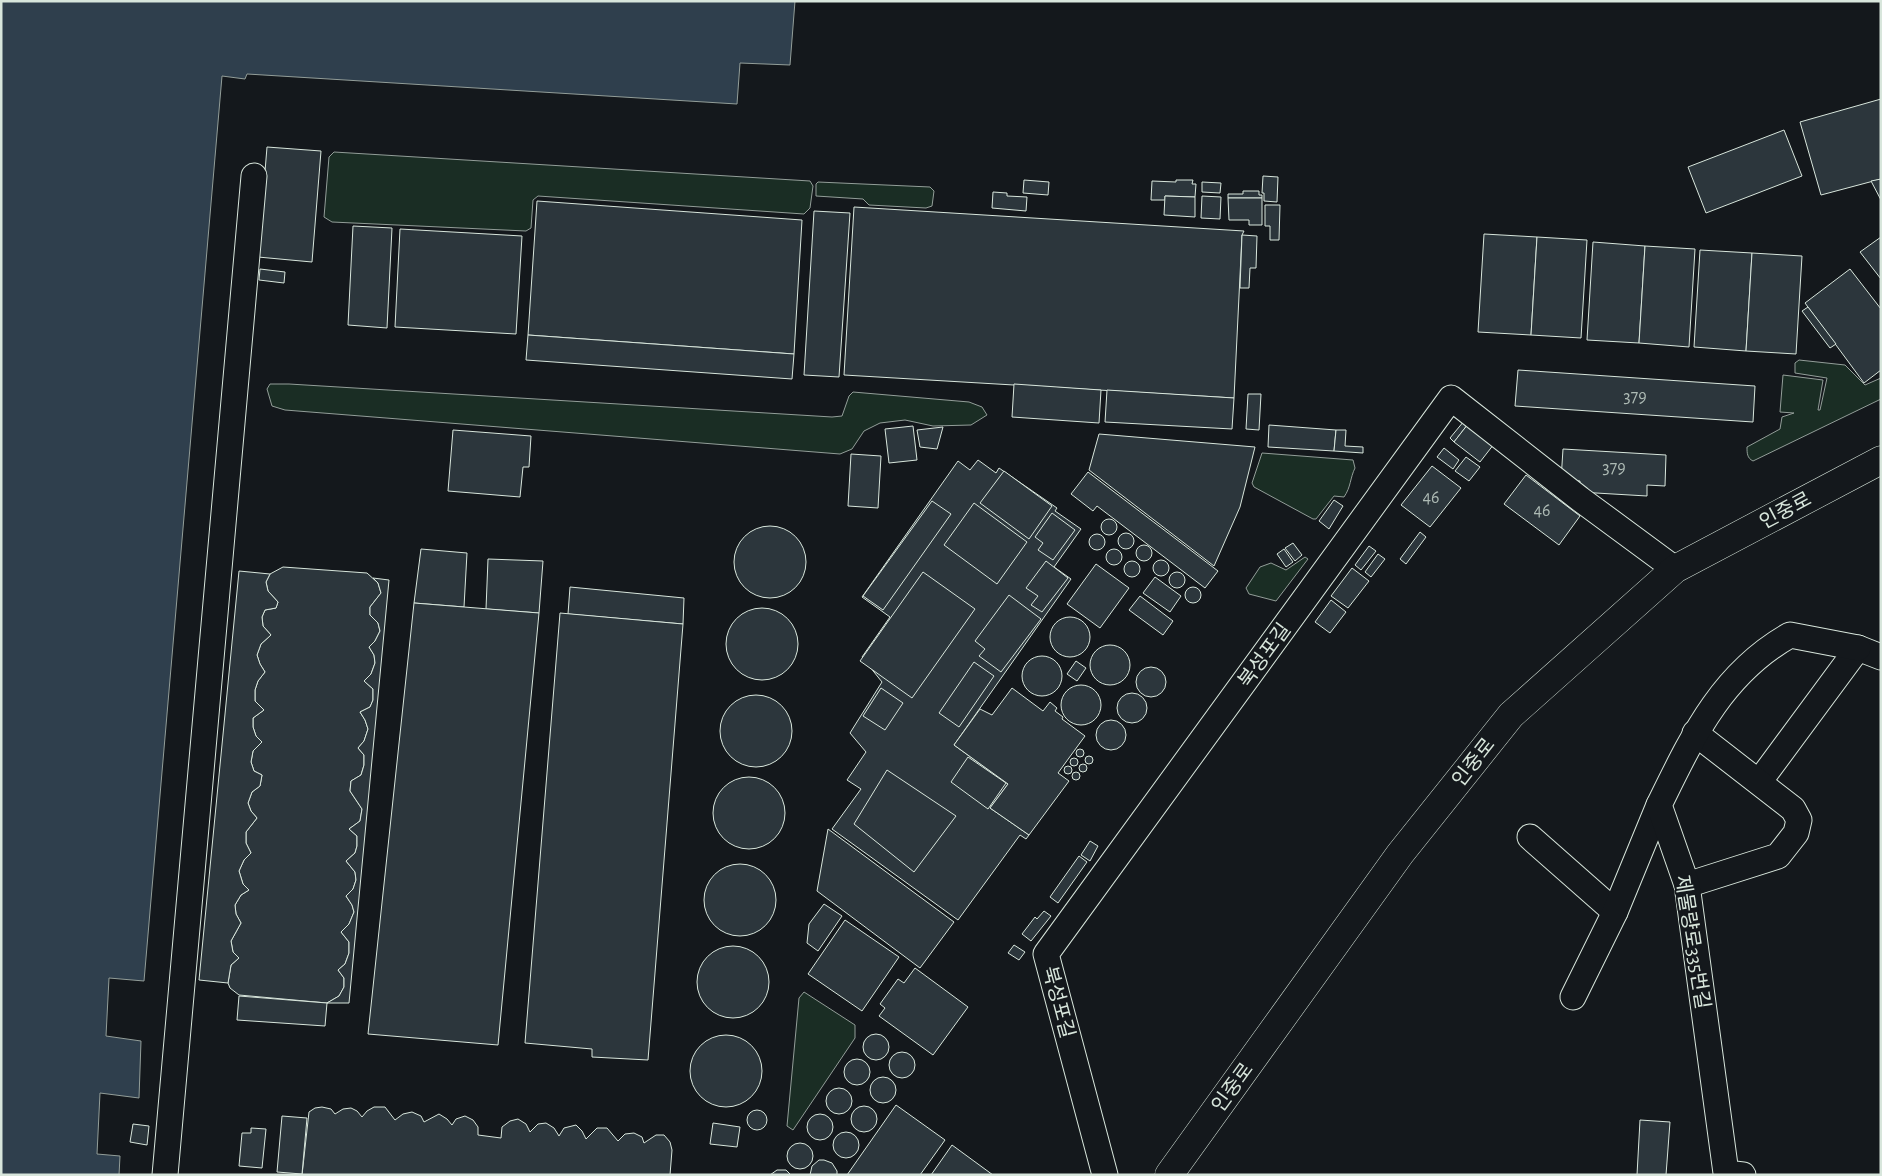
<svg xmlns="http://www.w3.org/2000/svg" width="1882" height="1176" font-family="'Alegreya Sans','Noto Sans KR',sans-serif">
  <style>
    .green { fill: #1a2d24; stroke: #939e99 }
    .water { fill: #2f3f4d; stroke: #939e99 }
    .building { fill: #2c363c; stroke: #d8e6dc }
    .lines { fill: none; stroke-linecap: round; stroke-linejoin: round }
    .minor-casing { stroke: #d8e6dc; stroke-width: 27 }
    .major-casing { stroke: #d8e6dc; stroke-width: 29 }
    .minor { stroke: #14181c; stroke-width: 25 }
    .major { stroke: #14181c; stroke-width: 28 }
    .labels { text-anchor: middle; stroke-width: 4; stroke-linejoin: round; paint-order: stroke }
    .number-label { font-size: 18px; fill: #adbab4 }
    .street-label { font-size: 20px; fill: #d8e6dc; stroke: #14181c }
  </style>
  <rect width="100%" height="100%" fill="#14181c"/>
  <g class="green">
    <path d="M 334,152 L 810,181 L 813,186 L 810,208 L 804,214 L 538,196 L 533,200 L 531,228 L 526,231 L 332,222 L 324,217 L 329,157 Z"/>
    <path d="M 818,182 L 930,187 L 934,191 L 932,206 L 926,208 L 869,205 L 863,199 L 816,196 L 816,184 Z"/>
    <path d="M 1799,360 L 1845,365 L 1865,385 L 1881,378 L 1881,399 L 1753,461 C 1747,458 1747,453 1747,447 L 1780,429 L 1782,417 L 1794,413 L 1780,412 L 1783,375 L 1823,380 L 1818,410 L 1820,410 L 1827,378 L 1795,373 L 1795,363 Z"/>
    <path d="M 270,384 L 289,384 L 832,417 L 842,416 L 849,396 L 853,392 L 969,402 L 982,407 L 987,415 L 971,425 L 933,426 L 905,420 L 880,423 L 864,431 L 852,449 L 840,454 L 285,410 L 272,406 L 267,389 Z"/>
    <path d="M 1262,453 L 1353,460 L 1355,468 C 1350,478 1351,487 1344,497 L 1334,496 L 1316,519 L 1313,519 L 1254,487 L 1252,483 Z"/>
    <path d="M 1305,557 L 1308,559 L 1276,601 L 1249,594 L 1246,588 L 1260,567 L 1271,563 L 1286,570 Z"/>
    <path d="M 804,992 L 855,1025 L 855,1038 L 793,1130 L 787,1126 L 799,998 Z"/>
  </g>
  <path class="water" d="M 1,1 L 795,1 L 790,65 L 740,63 L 737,104 L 247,74 L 245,79 L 222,76 L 144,981 L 109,978 L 106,1036 L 141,1041 L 139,1098 L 100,1093 L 97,1154 L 120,1156 L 119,1175 L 1,1175 Z"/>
  <g class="building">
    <path d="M 1881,99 L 1881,179 L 1821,195 L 1800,122 Z"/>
    <path d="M 1784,130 L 1802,176 L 1706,213 L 1688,167 Z"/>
    <path d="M 267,147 L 321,151 L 312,262 L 258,257 Z"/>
    <path d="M 1263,176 L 1278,177 L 1277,202 L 1264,201 L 1264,193 L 1262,193 Z"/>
    <path d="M 1881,179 L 1881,200 L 1871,181 Z"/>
    <path d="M 1024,180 L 1049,182 L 1048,195 L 1023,193 Z"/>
    <path d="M 1176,180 L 1193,180 L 1192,184 L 1196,184 L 1195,197 L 1165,196 L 1165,200 L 1151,200 L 1152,181 L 1176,182 Z"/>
    <path d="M 1202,182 L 1221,183 L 1220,193 L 1202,192 Z"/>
    <path d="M 1243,191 L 1259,191 L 1259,195 L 1262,195 L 1262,198 L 1228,198 L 1228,194 L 1243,194 Z"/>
    <path d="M 993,192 L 1007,193 L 1007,196 L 1027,197 L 1026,211 L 992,208 Z"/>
    <path d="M 1165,196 L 1195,197 L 1195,217 L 1164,215 Z"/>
    <path d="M 1202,196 L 1221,197 L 1220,219 L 1201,218 Z"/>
    <path d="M 1228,198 L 1262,198 L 1262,225 L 1249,225 L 1249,220 L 1229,220 Z"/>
    <path d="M 537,201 L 802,220 L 794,354 L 528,335 Z"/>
    <path d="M 1265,205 L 1280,205 L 1279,240 L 1270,240 L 1270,226 L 1265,226 Z"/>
    <path d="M 854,207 L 1244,231 L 1242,235 L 1234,398 L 844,375 Z"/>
    <path d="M 814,211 L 850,213 L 839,377 L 804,375 Z"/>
    <path d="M 353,226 L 392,228 L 387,328 L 348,325 Z"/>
    <path d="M 400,229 L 522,236 L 516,334 L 395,327 Z"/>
    <path d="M 1484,234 L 1537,237 L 1531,335 L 1478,332 Z"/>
    <path d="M 1242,235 L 1257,236 L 1256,268 L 1250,268 L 1249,288 L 1240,288 Z"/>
    <path d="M 1537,237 L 1587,240 L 1581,338 L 1531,335 Z"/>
    <path d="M 1881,237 L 1881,279 L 1860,252 Z"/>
    <path d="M 1593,242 L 1645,246 L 1639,343 L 1587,340 Z"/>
    <path d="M 1645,246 L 1695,249 L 1689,347 L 1639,343 Z"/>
    <path d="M 1700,250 L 1752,253 L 1746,351 L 1694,347 Z"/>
    <path d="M 1752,253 L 1802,256 L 1796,354 L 1746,351 Z"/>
    <path d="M 260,269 L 285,272 L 284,283 L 259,280 Z"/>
    <path d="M 1850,269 L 1881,309 L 1881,370 L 1864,383 L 1805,303 Z"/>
    <path d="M 1808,307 L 1836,344 L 1830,348 L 1802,311 Z"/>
    <path d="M 528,335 L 794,354 L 792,379 L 526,360 Z"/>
    <path d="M 1518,370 L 1755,386 L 1753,422 L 1515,406 Z"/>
    <path d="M 1014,384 L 1101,390 L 1099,423 L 1012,417 Z"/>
    <path d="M 1107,390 L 1234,398 L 1232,429 L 1105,422 Z"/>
    <path d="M 1248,394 L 1261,394 L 1259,430 L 1246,429 Z"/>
    <path d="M 1464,421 L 1468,424 L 1454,442 L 1450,438 Z"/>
    <path d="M 1468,424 L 1494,444 L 1480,462 L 1454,442 Z"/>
    <path d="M 1269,425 L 1336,430 L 1334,451 L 1268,447 Z"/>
    <path d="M 913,426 L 917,460 L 889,463 L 885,429 Z"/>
    <path d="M 943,427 L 937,449 L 920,447 L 917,430 Z"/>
    <path d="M 453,430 L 531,436 L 529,467 L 523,467 L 520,497 L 448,491 Z"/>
    <path d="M 1336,430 L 1346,430 L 1345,446 L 1363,447 L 1363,453 L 1334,451 Z"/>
    <path d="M 1099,434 L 1255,447 L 1240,507 L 1214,566 L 1089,470 Z"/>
    <path d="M 1444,448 L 1459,460 L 1453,469 L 1437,457 Z"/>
    <path d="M 1563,449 L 1666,455 L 1665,486 L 1647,485 L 1647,496 L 1579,492 L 1580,481 L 1561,480 Z"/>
    <path d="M 851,454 L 881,456 L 878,508 L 848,506 Z"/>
    <path d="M 1466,457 L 1480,467 L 1469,481 L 1455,471 Z"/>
    <path d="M 978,460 L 996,473 L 999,468 L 1057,508 L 1055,511 L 1081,529 L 1054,567 L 1071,579 L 954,745 L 1008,784 L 990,808 L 1029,835 L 1026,839 L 1020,835 L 958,920 L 832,829 L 861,789 L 847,780 L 866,752 L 850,733 L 882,682 L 862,657 L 890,617 L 862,597 L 958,461 L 970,470 Z"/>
    <path d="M 1432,466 L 1461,488 L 1430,527 L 1401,505 Z"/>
    <path d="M 1004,471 L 1052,506 L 1029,539 L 980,503 Z"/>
    <path d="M 1088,472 L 1218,571 L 1205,588 L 1097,506 L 1093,511 L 1071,494 Z"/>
    <path d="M 1526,475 L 1580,516 L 1559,545 L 1504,504 Z"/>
    <path d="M 1334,500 L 1343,506 L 1329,529 L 1319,521 Z"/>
    <path d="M 932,501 L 951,514 L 883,610 L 863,596 Z"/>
    <path d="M 974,503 L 1027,542 L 997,584 L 944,545 Z"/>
    <path d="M 1052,513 L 1075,530 L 1053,560 L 1038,550 L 1043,543 L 1035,537 Z"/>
    <circle cx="1109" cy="527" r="8"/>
    <circle cx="770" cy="562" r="36"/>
    <path d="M 1420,532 L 1426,537 L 1406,564 L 1400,559 Z"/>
    <circle cx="1126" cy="541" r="8"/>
    <circle cx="1097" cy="542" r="8"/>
    <path d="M 1293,543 L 1302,555 L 1295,561 L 1285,548 Z"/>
    <circle cx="1144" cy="553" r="8"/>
    <path d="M 1369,546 L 1376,551 L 1361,570 L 1355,565 Z"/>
    <path d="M 421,549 L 467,553 L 464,607 L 414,603 Z"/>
    <path d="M 1284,549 L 1293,562 L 1286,567 L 1277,554 Z"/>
    <circle cx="1114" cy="557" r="8"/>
    <path d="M 1378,554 L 1385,559 L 1371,577 L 1365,572 Z"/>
    <path d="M 488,559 L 543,561 L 539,613 L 486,609 Z"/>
    <circle cx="1161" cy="568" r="8"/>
    <path d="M 1046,561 L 1068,578 L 1042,612 L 1031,605 L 1038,596 L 1026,588 Z"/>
    <circle cx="1132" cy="569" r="8"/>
    <path d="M 1096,564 L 1129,588 L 1100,628 L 1067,604 Z"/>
    <path d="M 283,567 L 367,573 L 378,583 L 381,593 L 370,607 L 370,615 L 378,623 L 380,631 L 375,641 L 369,647 L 374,655 L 375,663 L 371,674 L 364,681 L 373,689 L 373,700 L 370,707 L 360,712 L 365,720 L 368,729 L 364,741 L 358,748 L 364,755 L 364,765 L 361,775 L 351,781 L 350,791 L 362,809 L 360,821 L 349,829 L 357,836 L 357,846 L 355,853 L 346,861 L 355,872 L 356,880 L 353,889 L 346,896 L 352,905 L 354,912 L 349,924 L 341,932 L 349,942 L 349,953 L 345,964 L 338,970 L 344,978 L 344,987 L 339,996 L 327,1003 L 239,995 L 230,988 L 228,983 L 231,965 L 239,958 L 233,952 L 231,941 L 241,923 L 236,914 L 235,905 L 241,895 L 249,890 L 243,884 L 239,871 L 244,860 L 251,853 L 246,843 L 246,832 L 257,818 L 251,811 L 248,803 L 252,792 L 260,786 L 262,775 L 254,771 L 251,762 L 253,751 L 262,742 L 256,736 L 253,727 L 253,718 L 264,710 L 255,701 L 255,690 L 258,681 L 265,672 L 260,664 L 257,655 L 261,644 L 271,635 L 263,626 L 262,617 L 265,610 L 276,608 L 278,602 L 268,591 L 266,582 L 270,574 Z"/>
    <path d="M 1352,568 L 1369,581 L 1348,608 L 1331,596 Z"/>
    <path d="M 239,571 L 270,574 L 266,582 L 268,591 L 278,602 L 276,608 L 265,610 L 262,617 L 263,626 L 271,635 L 261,644 L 257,655 L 260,664 L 265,672 L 258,681 L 255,690 L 255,701 L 264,710 L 253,718 L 253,727 L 256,736 L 262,742 L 253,751 L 251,762 L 254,771 L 262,775 L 260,786 L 252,792 L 248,803 L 251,811 L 257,818 L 246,832 L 246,843 L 251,853 L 244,860 L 239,871 L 243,884 L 249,890 L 241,895 L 235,905 L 236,914 L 241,923 L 231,941 L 233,952 L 239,958 L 231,965 L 228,983 L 199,980 Z"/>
    <path d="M 923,572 L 975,609 L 912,698 L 860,661 Z"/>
    <circle cx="1177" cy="580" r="8"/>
    <path d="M 1155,577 L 1181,596 L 1170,612 L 1143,593 Z"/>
    <path d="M 373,578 L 389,580 L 349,1003 L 327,1003 L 339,996 L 344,987 L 344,978 L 338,970 L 345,964 L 349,953 L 349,942 L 341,932 L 349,924 L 354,912 L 352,905 L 346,896 L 353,889 L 356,880 L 355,872 L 346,861 L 355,853 L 357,846 L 357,836 L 349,829 L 360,821 L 362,809 L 350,791 L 351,781 L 361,775 L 364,765 L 364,755 L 358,748 L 364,741 L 368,729 L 365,720 L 360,712 L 370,707 L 373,700 L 373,689 L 364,681 L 371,674 L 375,663 L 374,655 L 369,647 L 375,641 L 380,631 L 378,623 L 370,615 L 370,607 L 381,593 L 378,583 Z"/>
    <path d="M 570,587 L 684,598 L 683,624 L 568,614 Z"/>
    <circle cx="1193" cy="595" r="8"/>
    <path d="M 1009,595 L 1041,619 L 1001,672 L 979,656 L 985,649 L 975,641 Z"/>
    <path d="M 1140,596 L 1173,621 L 1163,635 L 1129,610 Z"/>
    <path d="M 1331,600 L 1346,612 L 1330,633 L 1315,622 Z"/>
    <path d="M 414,603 L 539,613 L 498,1045 L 368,1034 Z"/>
    <circle cx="762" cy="644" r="36"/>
    <path d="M 560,613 L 683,624 L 648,1060 L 592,1057 L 592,1049 L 525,1043 Z"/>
    <circle cx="1070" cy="637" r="20"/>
    <circle cx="1110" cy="665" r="20"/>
    <circle cx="1042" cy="676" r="20"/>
    <path d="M 1076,661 L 1086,668 L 1077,681 L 1067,674 Z"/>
    <path d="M 974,662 L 994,676 L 959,727 L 939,713 Z"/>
    <circle cx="1151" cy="682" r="15"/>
    <circle cx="1081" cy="705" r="20"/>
    <path d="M 881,688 L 903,703 L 885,730 L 863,716 Z"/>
    <path d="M 1012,688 L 1043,711 L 1050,702 L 1057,708 L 1055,711 L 1063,717 L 1062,719 L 1085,736 L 1058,773 L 1069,781 L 1029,835 L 990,808 L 1008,784 L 954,745 L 980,709 L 992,715 Z"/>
    <circle cx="1132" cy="708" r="15"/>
    <circle cx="756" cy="731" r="36"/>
    <circle cx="1111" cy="735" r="15"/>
    <circle cx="1080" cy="753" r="4"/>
    <circle cx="1089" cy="760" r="4"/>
    <path d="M 968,757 L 1006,783 L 988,809 L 951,782 Z"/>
    <circle cx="1074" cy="762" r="4"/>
    <circle cx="1083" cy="768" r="4"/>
    <circle cx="1068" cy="770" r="4"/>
    <path d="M 887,770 L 956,816 L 914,872 L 854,824 Z"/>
    <circle cx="1076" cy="776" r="4"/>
    <circle cx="749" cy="813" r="36"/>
    <path d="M 828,829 L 954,922 L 920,968 L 817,891 Z"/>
    <path d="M 1090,841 L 1098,846 L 1090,861 L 1081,855 Z"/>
    <path d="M 1079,856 L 1087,862 L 1058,903 L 1050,897 Z"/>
    <circle cx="740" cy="900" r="36"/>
    <path d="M 824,904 L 842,916 L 818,951 L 807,943 L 809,924 Z"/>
    <path d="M 1044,911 L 1051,916 L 1031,941 L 1022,934 L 1035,917 L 1037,919 Z"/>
    <path d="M 845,920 L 899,957 L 862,1011 L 808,974 Z"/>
    <path d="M 1014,945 L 1025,952 L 1019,960 L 1008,953 Z"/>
    <circle cx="733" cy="982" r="36"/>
    <path d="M 915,968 L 968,1007 L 933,1055 L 879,1016 L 885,1008 L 880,1004 L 898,979 L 904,983 Z"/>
    <path d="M 239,996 L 327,1003 L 325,1026 L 237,1020 Z"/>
    <circle cx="876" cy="1047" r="13"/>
    <circle cx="726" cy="1071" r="36"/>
    <circle cx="902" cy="1065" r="13"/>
    <circle cx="857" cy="1072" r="13"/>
    <circle cx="883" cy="1090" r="13"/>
    <circle cx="839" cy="1101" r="13"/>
    <path d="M 896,1105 L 945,1140 L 920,1175 L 847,1175 Z"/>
    <circle cx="864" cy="1119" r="13"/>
    <path d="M 322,1107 L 331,1109 L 335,1114 L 343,1109 L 351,1108 L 357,1111 L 362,1117 L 367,1111 L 374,1107 L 385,1107 L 395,1120 L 403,1114 L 412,1112 L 421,1116 L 424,1122 L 439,1114 L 447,1119 L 452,1125 L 456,1119 L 465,1116 L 473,1120 L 478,1127 L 478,1135 L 501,1138 L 502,1127 L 510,1121 L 518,1119 L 526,1124 L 530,1132 L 538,1124 L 546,1123 L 554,1128 L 559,1136 L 564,1128 L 576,1125 L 582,1131 L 586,1139 L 597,1128 L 607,1128 L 618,1141 L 625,1134 L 634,1133 L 642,1137 L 644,1143 L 656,1135 L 664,1135 L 670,1142 L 672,1150 L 670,1175 L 302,1175 L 309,1112 L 315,1108 Z"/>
    <circle cx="757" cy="1120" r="10"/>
    <circle cx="820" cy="1127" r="13"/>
    <path d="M 282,1116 L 307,1118 L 302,1174 L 277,1172 Z"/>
    <path d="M 1640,1120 L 1670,1122 L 1666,1175 L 1637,1175 Z"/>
    <path d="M 713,1123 L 740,1127 L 737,1147 L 710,1144 Z"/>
    <path d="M 133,1124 L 149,1126 L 147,1145 L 130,1142 Z"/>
    <path d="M 251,1128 L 266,1129 L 262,1168 L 239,1166 L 242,1133 L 251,1133 Z"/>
    <circle cx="846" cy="1145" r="13"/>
    <circle cx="800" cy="1156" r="13"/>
    <path d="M 952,1145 L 993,1175 L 931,1175 Z"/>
    <path d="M 819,1160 L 824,1160 L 832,1163 L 837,1171 L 837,1175 L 810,1175 L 812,1166 Z"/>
    <path d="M 777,1170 L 786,1170 L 791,1175 L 770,1175 Z"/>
  </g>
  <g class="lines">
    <defs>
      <g id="minor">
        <path d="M 1759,782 L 1858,648 L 1881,657"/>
        <path d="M 1530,837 L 1615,912"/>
        <path d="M 1687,885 L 1778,856 L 1796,833 L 1799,820 L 1793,809 L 1695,733"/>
        <path d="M 1573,997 L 1615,912 L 1659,805"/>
        <path d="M 165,1175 L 254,176"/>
        <path d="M 1105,1175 L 1046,954 L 1451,398 L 1580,499 L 1675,569"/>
        <path d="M 1743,1175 L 1726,1173 L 1687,885 L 1659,805 C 1692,738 1721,674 1790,635 L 1858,648"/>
      </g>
      <path id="major" d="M 1169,1175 L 1400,854 L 1511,715 L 1675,569 L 1881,460"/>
    </defs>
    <use href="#minor" class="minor-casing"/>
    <use href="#major" class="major-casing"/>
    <use href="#minor" class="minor"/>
    <use href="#major" class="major"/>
  </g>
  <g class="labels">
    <g class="number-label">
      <text x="1635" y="402">379</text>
      <text x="1614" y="473">379</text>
      <text x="1431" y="503">46</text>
      <text x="1542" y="516">46</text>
    </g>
    <g class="street-label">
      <text transform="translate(1785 510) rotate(-28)" y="7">인중로</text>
      <text transform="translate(1264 655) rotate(-54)" y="7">북성포길</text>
      <text transform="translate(1473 762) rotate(-52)" y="7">인중로</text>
      <text transform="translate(1693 942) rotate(81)" y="7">제물량로335번길</text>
      <text transform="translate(1059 1002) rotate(75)" y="7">북성포길</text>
      <text transform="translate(1232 1087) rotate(-54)" y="7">인중로</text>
    </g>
  </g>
  <rect width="1882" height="1176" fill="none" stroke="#d8e6dc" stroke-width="5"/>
</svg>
